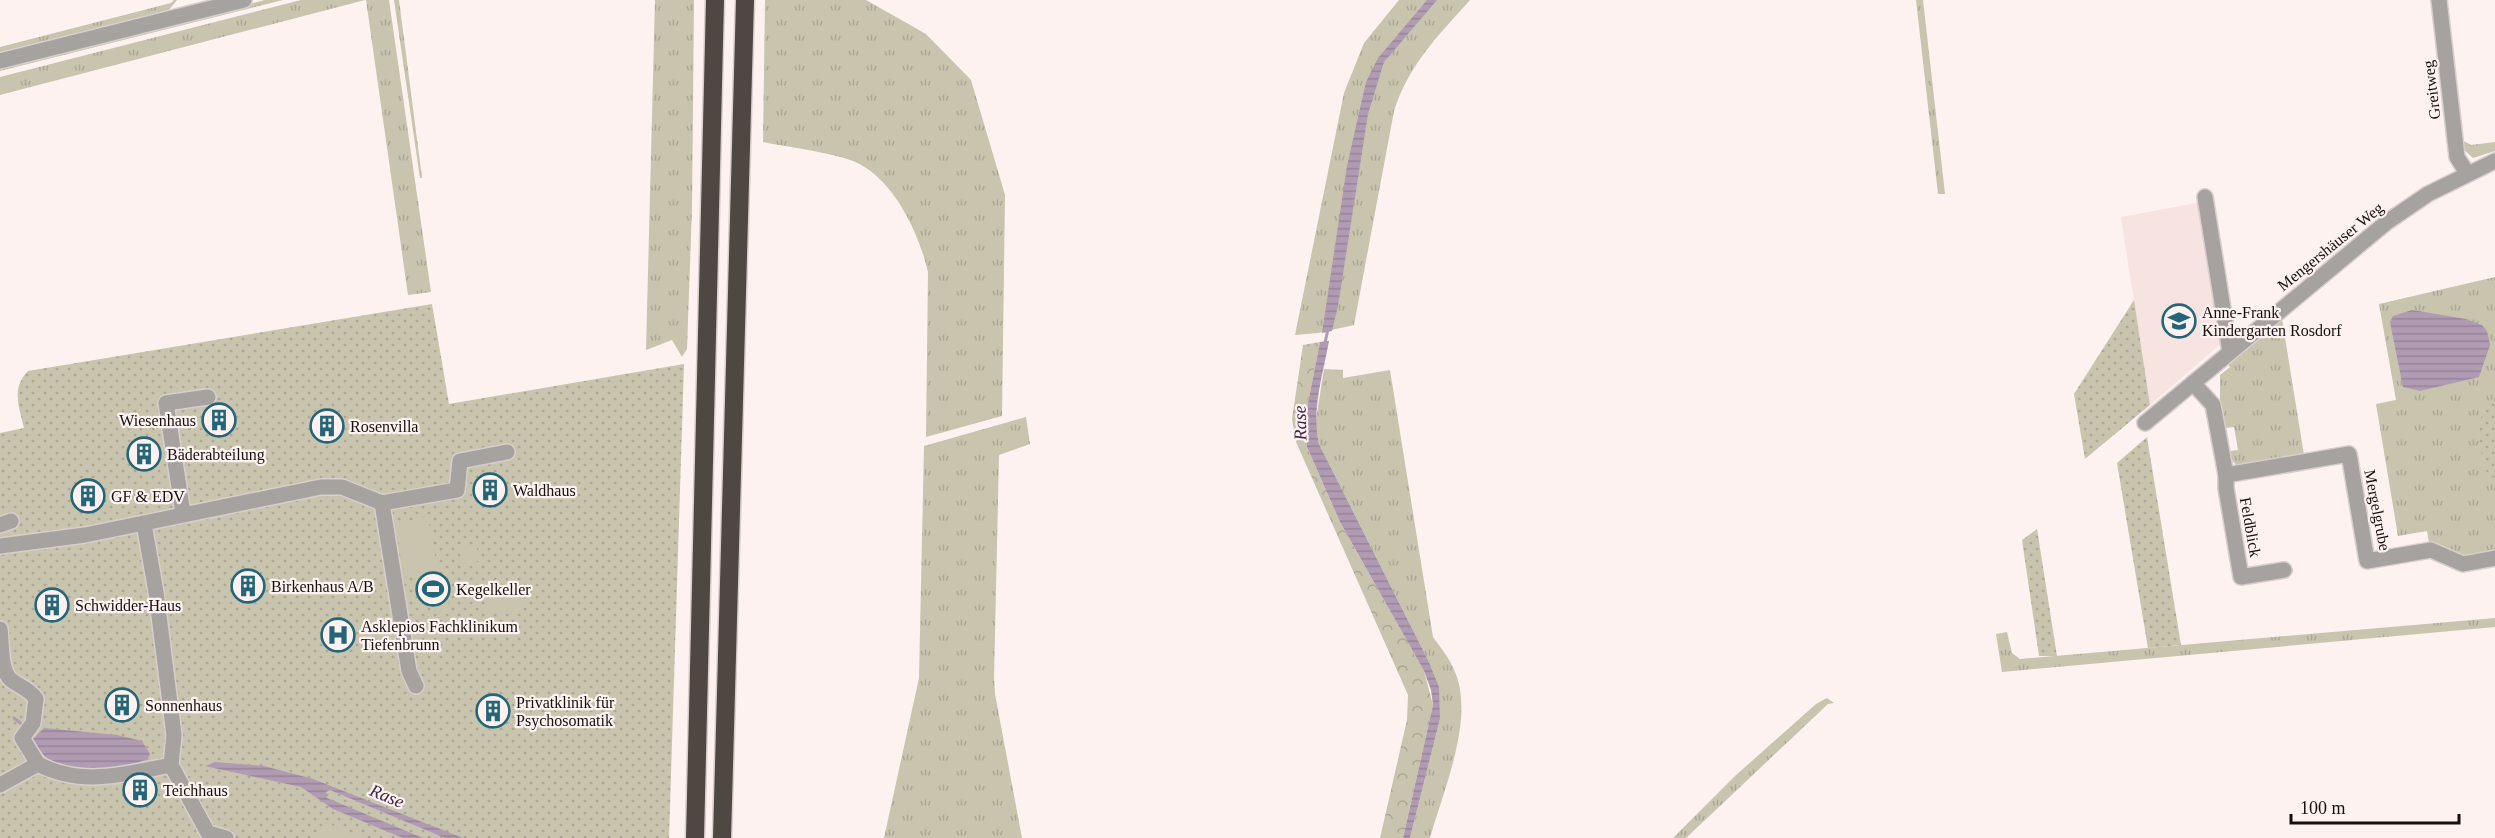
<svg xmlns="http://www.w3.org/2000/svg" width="2495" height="838" font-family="'Times New Roman',serif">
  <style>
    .built { fill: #f7e3e0 }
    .grass { fill: url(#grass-tufts) }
    .forest { fill: url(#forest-crowns) }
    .park { fill: url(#park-dots) }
    .pitch { fill: #c8c4ae }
    .water { fill: url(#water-rules) }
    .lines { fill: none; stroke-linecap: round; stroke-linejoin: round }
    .stream { stroke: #b19bb3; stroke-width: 3 }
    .minor-casing { stroke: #d8cecc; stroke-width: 18 }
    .highway-casing { stroke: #d8cecc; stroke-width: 21 }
    .minor { stroke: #a6a2a0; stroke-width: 15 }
    .highway { stroke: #4e4742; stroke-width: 18 }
    .labels { text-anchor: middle; stroke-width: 4.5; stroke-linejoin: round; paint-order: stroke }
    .street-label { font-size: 16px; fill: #14100f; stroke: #fdf2f0 }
    .poi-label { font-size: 16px; fill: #14100f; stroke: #fdf2f0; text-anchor: start }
    .water-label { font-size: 18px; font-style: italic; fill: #412345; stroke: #fdf2f0 }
  </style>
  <defs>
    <pattern id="grass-tufts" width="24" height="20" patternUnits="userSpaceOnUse" patternTransform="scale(1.5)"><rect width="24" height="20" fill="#c8c4ae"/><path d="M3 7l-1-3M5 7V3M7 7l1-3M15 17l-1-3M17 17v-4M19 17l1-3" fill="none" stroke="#aba794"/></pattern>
    <pattern id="forest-crowns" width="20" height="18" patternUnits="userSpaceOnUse" patternTransform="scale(1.5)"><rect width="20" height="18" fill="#c8c4ae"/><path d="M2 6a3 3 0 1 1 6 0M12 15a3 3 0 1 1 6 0" fill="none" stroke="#aba794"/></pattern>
    <pattern id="park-dots" width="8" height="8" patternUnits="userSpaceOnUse" patternTransform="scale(1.5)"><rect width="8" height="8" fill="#c8c4ae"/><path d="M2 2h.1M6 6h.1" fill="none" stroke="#aba794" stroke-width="1.8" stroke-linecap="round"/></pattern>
    <pattern id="water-rules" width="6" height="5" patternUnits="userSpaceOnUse" patternTransform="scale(1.5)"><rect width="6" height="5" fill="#b19bb3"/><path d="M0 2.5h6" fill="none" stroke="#978499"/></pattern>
  </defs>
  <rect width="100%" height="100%" fill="#fdf2f0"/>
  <path class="built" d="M 2202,202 L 2223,342 L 2150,405 L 2121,217 Z"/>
  <g class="grass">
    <path d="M 174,0 L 177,0 L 168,11 L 0,53 L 0,47 L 171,3 Z"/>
    <path d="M 265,0 L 283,0 L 0,71 L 0,66 Z"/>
    <path d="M 301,0 L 365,0 L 0,95 L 0,77 Z"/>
    <path d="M 366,0 L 389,0 L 431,292 L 408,295 Z"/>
    <path d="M 394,0 L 399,0 L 422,178 L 420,178 Z"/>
    <path d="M 655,0 L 694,0 L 692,209 L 687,349 L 682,357 L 672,340 L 646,350 Z"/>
    <path d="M 765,0 L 866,0 L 926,34 L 971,80 L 1005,195 L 1002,416 L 926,437 L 928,272 C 919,233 893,177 853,161 C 825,151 792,148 763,142 Z"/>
    <path d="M 1399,0 L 1470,0 C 1438,36 1409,64 1394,111 L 1354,325 L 1318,333 L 1295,335 L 1344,93 L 1364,43 Z"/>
    <path d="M 1916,0 L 1923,0 L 1945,194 L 1938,194 Z"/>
    <path d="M 2460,139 L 2471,145 L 2495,142 L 2495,151 L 2473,158 L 2462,148 Z"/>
    <path d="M 2495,277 L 2495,551 L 2463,556 L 2429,543 L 2427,531 L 2398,536 L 2376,404 L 2396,400 L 2379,304 Z"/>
    <path d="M 2282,319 L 2304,455 L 2236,465 L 2231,459 L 2230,451 L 2238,450 L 2234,427 L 2226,428 L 2220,403 L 2220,375 L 2230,367 L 2228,364 Z"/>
    <path d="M 1324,369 L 1343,370 L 1343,378 L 1390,370 L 1433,637 C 1441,648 1450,659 1455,672 C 1475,719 1443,791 1430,838 L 1410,838 L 1440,719 L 1428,660 L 1319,444 L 1315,426 Z"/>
    <path d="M 1026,417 L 1030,444 L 999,455 L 994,678 L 995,694 L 1022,838 L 884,838 L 919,678 L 924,446 Z"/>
    <path d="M 2495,618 L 2495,627 L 2002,672 L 1996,634 L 2007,632 L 2012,653 L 2020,659 Z"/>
    <path d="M 1827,698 L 1834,703 L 1828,704 L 1686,838 L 1673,838 L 1735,776 L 1816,704 Z"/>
  </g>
  <path class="forest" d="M 1320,342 L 1305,418 L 1307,447 L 1340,522 L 1424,671 L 1433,705 L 1403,838 L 1380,838 L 1407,720 L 1408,695 L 1296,442 L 1292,419 L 1303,345 Z"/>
  <g class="park">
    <path d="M 2134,300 L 2150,405 L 2085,459 L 2074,394 Z"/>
    <path d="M 432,304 L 449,404 L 684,364 L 669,838 L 0,838 L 0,433 L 24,428 C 19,407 11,388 28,371 Z"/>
    <path d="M 2490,399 L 2495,401 L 2495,477 L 2489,478 C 2479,451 2473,424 2490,399 Z"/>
    <path d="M 2147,437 L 2181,645 L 2148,648 L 2117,463 Z"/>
    <path d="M 2037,529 L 2057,656 L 2039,656 L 2022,540 Z"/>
  </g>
  <g class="pitch">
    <path d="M 428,517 L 438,572 L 405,578 L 395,523 Z"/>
    <path d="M 476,545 L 479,561 L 462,564 L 459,548 Z"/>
    <path d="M 445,584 L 449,611 L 431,614 L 427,587 Z"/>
    <path d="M 520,592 L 522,611 L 486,613 L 485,594 Z"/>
    <path d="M 324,822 L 364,838 L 317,838 Z"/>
  </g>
  <g class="water">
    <path d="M 1427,0 L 1437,0 L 1384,62 L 1368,114 L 1338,306 L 1332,331 L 1322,333 L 1347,166 L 1366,82 L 1378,58 Z"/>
    <path d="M 2412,310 L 2466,319 L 2482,325 L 2487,331 L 2490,345 L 2479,377 L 2420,391 L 2403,387 L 2390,322 L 2393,316 Z"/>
    <path d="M 1329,341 C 1323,375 1311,410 1319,444 L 1428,660 L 1439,687 L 1440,719 L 1410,838 L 1403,838 L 1433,705 L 1431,690 L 1424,671 L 1340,522 L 1307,447 L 1305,418 L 1320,342 Z"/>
    <path d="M 44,728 L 117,735 L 142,741 L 150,754 L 147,760 C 135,762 134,766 126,768 C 105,775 65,771 47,758 C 41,753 37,745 33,739 Z"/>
    <path d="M 215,762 L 264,766 L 313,779 L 463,838 L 445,838 L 330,790 L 326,792 L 327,798 L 423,838 L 403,838 L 333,809 L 301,787 L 205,766 Z"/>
  </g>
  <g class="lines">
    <g class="stream">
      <path d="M 1325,343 L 1328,329"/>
      <path d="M 14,718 L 24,726"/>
    </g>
    <defs>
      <g id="minor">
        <path d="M 2439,0 L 2457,157 L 2467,173"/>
        <path d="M 0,61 L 244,0"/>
        <path d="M 2205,197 L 2230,352"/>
        <path d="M 2193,383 L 2213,405 L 2226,475 L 2349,454 L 2367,561 L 2431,550 L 2463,564 L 2495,558"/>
        <path d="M 2145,423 L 2387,222 L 2428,194 L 2495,161"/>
        <path d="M 2226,475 L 2226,488 L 2241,577 L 2284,570"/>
        <path d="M 382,503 L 409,671 L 416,686"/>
        <path d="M 183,513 L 166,403 L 208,397"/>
        <path d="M 144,524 L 156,592 L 174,735 L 171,765 L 208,833 L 226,838"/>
        <path d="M 0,525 L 11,521"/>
        <path d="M 0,546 L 85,535 L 321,487 L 342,487 L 382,503 L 457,490 L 460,461 L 507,452"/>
        <path d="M 0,629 C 2,644 0,668 10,679 C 19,687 29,688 36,699 L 33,723 L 22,738 L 38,764"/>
        <path d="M 0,785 L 38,764 C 82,787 126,774 171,765"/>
      </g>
      <g id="highway">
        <path d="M 695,838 L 715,0"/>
        <path d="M 722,838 L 745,0"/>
      </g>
    </defs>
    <use href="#minor" class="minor-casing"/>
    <use href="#highway" class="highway-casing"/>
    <use href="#minor" class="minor"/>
    <use href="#highway" class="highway"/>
  </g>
  <defs>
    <symbol id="school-ring" viewBox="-11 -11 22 22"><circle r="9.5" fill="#fdf2f0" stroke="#246579" stroke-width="1.5"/><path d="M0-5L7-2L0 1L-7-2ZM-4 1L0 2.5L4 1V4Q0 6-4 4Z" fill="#246579"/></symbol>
    <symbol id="building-ring" viewBox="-11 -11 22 22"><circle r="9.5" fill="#fdf2f0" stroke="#246579" stroke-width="1.5"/><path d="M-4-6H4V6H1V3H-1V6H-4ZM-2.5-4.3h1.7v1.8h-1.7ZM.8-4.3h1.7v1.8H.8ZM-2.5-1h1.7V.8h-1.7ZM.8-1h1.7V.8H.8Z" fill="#246579"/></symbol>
    <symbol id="stadium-ring" viewBox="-11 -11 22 22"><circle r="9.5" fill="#fdf2f0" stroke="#246579" stroke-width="1.5"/><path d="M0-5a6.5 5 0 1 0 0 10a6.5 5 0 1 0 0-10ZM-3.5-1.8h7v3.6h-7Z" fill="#246579"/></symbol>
    <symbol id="hospital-ring" viewBox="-11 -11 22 22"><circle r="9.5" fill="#fdf2f0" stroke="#246579" stroke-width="1.5"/><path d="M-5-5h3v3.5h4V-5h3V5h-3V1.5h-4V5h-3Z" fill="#246579"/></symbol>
  </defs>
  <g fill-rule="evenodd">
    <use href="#school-ring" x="2160" y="302" width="38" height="38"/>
    <use href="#building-ring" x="200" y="401" width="38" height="38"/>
    <use href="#building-ring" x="308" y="407" width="38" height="38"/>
    <use href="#building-ring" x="125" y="435" width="38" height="38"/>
    <use href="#building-ring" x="471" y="471" width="38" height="38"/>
    <use href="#building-ring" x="69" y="477" width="38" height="38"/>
    <use href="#building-ring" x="229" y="567" width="38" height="38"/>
    <use href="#stadium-ring" x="414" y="570" width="38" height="38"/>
    <use href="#building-ring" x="33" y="586" width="38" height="38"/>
    <use href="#hospital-ring" x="319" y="616" width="38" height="38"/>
    <use href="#building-ring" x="103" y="686" width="38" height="38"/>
    <use href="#building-ring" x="474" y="692" width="38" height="38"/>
    <use href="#building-ring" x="121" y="771" width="38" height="38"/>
  </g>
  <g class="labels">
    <g class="street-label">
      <text transform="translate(2431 90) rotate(-97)" y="6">Greitweg</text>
      <text transform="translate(2330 246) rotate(-39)" y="6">Mengershäuser Weg</text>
      <text transform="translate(2378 510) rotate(79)" y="6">Mergelgrube</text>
      <text transform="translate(2251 527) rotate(80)" y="6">Feldblick</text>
    </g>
    <g class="poi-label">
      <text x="2202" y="318">Anne-Frank<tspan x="2202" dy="18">Kindergarten Rosdorf</tspan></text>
      <text x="196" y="426" text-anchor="end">Wiesenhaus</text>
      <text x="350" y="432">Rosenvilla</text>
      <text x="167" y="460">Bäderabteilung</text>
      <text x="513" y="496">Waldhaus</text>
      <text x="111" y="502">GF &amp; EDV</text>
      <text x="271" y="592">Birkenhaus A/B</text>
      <text x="456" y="595">Kegelkeller</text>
      <text x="75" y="611">Schwidder-Haus</text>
      <text x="361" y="632">Asklepios Fachklinikum<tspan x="361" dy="18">Tiefenbrunn</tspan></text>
      <text x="516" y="708">Privatklinik für<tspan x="516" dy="18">Psychosomatik</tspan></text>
      <text x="145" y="711">Sonnenhaus</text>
      <text x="163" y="796">Teichhaus</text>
    </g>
    <g class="water-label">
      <text transform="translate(1300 423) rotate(-92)" y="6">Rase</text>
      <text transform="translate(387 796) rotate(23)" y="6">Rase</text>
    </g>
  </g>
  <path d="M2291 814v9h168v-9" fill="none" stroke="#14100f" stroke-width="3"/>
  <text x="2300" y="814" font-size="18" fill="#14100f" stroke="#fdf2f0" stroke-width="4.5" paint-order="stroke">100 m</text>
</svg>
